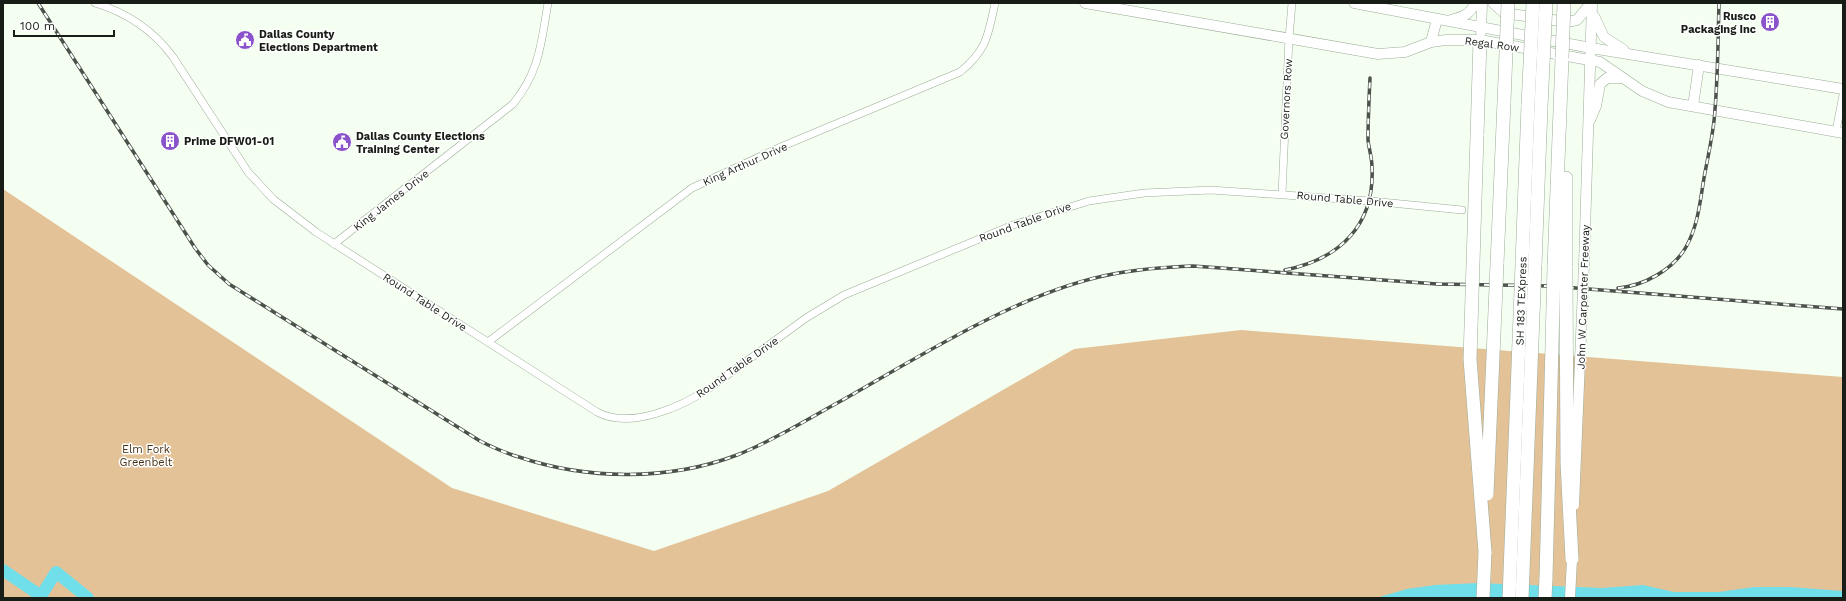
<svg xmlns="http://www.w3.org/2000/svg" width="1846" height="601" font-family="'Work Sans',sans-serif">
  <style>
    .green { fill: #e3c298 }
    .water { fill: #70dfea }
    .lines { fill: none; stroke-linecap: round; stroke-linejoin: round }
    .river { stroke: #70dfea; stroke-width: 12 }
    .street-casing { stroke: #9cac98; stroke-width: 8 }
    .secondary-casing { stroke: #9cac98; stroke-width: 11 }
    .highway-casing { stroke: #9cac98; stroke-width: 14 }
    .street { stroke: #fff; stroke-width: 7 }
    .secondary { stroke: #fff; stroke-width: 10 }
    .highway { stroke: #fff; stroke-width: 13 }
    .rail-casing { stroke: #4b524a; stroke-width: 3.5 }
    .rail { stroke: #fff; stroke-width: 2; stroke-dasharray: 6; stroke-linecap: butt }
    .secondary-bridge-casing { stroke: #9cac98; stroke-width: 11; stroke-linecap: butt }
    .highway-bridge-casing { stroke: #9cac98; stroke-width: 14; stroke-linecap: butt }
    .secondary-bridge { stroke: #fff; stroke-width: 10 }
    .highway-bridge { stroke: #fff; stroke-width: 13 }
    .labels { text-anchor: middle; stroke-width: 3; stroke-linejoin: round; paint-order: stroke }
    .poi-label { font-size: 11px; font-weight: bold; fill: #181e17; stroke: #fff; text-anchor: start }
    .street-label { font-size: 11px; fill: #181e17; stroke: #fff }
    .park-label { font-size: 11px; fill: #463113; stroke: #fff }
  </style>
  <rect width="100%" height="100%" fill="#f4fff2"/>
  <path class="green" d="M 3,189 L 452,488 L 654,551 L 828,491 L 1074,349 L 1241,330 L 1843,377 L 1843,598 L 3,598 Z"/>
  <path class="water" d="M 1479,583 L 1602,588 L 1643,585 L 1674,592 L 1719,592 L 1754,587 L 1790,587 L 1843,591 L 1843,598 L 1376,598 L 1407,589 L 1435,585 Z"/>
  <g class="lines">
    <path class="river" d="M 3,570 L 41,596 L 56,572 L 88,598"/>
    <defs>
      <g id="street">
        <path d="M 95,3 C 128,13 153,30 173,57 L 248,172 L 273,199 L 316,232 L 597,412 C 630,430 682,407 711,387 L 806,318 L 844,295 L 1013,225 L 1089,201 L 1144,193 L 1211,190 L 1371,201 L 1462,210"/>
        <path d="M 1836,131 L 1843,95"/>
        <path d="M 1282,194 L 1289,38 L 1292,3"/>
        <path d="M 334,244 L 513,104 C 540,71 541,43 548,3"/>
        <path d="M 488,342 L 692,188 L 783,146 L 960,72 C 987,50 988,36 995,3"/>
      </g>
      <g id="secondary">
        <path d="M 1085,3 L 1378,54 L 1405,52 L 1431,42 L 1446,40 L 1480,40 L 1600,62 L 1642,91 L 1668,102 L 1843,133"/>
        <path d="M 1354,3 L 1591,48 L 1843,89"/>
        <path d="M 1493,3 L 1504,13 L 1567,22 L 1577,20 L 1591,3"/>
        <path d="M 1594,16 L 1604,37 L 1624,50"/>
        <path d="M 1451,20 C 1462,17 1470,15 1475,3"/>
        <path d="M 1481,32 L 1482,3"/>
        <path d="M 1431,42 L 1437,19"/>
        <path d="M 1693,106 L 1699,65"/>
        <path d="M 1590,120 L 1596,106 L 1600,84 L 1607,78 L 1623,78"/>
        <path d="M 1584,264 L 1592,3"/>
        <path d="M 1570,598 L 1572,559"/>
      </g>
      <g id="highway">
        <path d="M 1477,136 L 1480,40"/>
        <path d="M 1566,178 L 1566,268"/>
        <path d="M 1497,264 L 1504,102"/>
        <path d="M 1522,264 L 1528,105"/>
        <path d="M 1535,265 L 1541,107"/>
        <path d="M 1554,267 L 1562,58"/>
        <path d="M 1483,598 L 1485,552"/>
        <path d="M 1545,598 L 1546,578"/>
      </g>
    </defs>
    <use href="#street" class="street-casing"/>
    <use href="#secondary" class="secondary-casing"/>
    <use href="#highway" class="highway-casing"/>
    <use href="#street" class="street"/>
    <use href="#secondary" class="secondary"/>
    <use href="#highway" class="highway"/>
    <defs>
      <g id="rail">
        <path d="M 38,3 L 195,248 L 208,265 L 229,284 L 480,441 C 492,447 505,453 519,457 C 587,480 669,481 737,455 C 773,441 806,420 839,402 C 921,356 1021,291 1113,274 C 1139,269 1166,267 1193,266 L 1437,284 L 1550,286 L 1843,309"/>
        <path d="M 1285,270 C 1340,259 1375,225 1372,167 C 1372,158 1369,149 1368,140 C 1368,119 1369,99 1370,78"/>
        <path d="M 1618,288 C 1643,286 1673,270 1686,247 C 1698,226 1700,202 1704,178 C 1708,155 1714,132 1715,109 C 1718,74 1718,38 1719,3"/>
      </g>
    </defs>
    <use href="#rail" class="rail-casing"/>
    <use href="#rail" class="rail"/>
    <defs>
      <path id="secondary-bridge" d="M 1574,505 L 1584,264"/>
      <g id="highway-bridge">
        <path d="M 1562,58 L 1564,3"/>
        <path d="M 1504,102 L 1508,3"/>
        <path d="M 1528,105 L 1533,3"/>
        <path d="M 1541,107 L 1546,3"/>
        <path d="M 1477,136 L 1470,359 L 1485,552"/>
        <path d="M 1566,268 L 1567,463 L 1572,559"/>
        <path d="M 1487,494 L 1497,264"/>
        <path d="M 1546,578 L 1554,267"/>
        <path d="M 1509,598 L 1522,264"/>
        <path d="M 1522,598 L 1535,265"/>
      </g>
    </defs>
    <use href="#secondary-bridge" class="secondary-bridge-casing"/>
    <use href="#highway-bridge" class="highway-bridge-casing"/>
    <use href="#secondary-bridge" class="secondary-bridge"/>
    <use href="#highway-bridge" class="highway-bridge"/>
  </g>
  <defs>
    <symbol id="building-disc" viewBox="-11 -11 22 22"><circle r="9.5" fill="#8a53cb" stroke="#fff"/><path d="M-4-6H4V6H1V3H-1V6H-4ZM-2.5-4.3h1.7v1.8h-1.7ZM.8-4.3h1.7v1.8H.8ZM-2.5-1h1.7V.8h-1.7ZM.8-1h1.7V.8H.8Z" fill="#fff"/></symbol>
    <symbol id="civic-disc" viewBox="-11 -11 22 22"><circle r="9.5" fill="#8a53cb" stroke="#fff"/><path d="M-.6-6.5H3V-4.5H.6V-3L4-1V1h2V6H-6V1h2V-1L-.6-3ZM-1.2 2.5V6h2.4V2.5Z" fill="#fff"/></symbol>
  </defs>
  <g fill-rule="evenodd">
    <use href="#building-disc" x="1759" y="11" width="22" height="22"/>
    <use href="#civic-disc" x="234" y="29" width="22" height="22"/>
    <use href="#building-disc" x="159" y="130" width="22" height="22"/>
    <use href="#civic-disc" x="331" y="131" width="22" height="22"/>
  </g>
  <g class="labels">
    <g class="poi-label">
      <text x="1756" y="20" text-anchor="end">Rusco<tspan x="1756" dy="13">Packaging Inc</tspan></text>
      <text x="259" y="38">Dallas County<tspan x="259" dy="13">Elections Department</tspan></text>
      <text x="356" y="140">Dallas County Elections<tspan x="356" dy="13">Training Center</tspan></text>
      <text x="184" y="145">Prime DFW01-01</text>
    </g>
    <g class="street-label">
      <text transform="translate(1492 44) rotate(8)" y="4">Regal Row</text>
      <text transform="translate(1286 99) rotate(-87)" y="4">Governors Row</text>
      <text transform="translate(745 164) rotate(-24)" y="4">King Arthur Drive</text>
      <text transform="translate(1345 199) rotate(5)" y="4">Round Table Drive</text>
      <text transform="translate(391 200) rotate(-38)" y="4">King James Drive</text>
      <text transform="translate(1025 222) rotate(-20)" y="4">Round Table Drive</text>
      <text transform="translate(1583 297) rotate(-88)" y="4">John W Carpenter Freeway</text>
      <text transform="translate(1521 301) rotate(-88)" y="4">SH 183 TEXpress</text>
      <text transform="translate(425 302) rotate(33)" y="4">Round Table Drive</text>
      <text transform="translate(737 367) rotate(-35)" y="4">Round Table Drive</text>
    </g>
    <g class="park-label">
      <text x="146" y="453">Elm Fork<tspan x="146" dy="13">Greenbelt</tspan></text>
    </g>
  </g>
  <rect width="1846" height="601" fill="none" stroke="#181e17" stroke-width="8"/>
  <path d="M14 30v6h100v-6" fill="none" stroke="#181e17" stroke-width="2"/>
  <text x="20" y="30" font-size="12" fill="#181e17" stroke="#ffffff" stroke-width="3" paint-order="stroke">100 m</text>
</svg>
